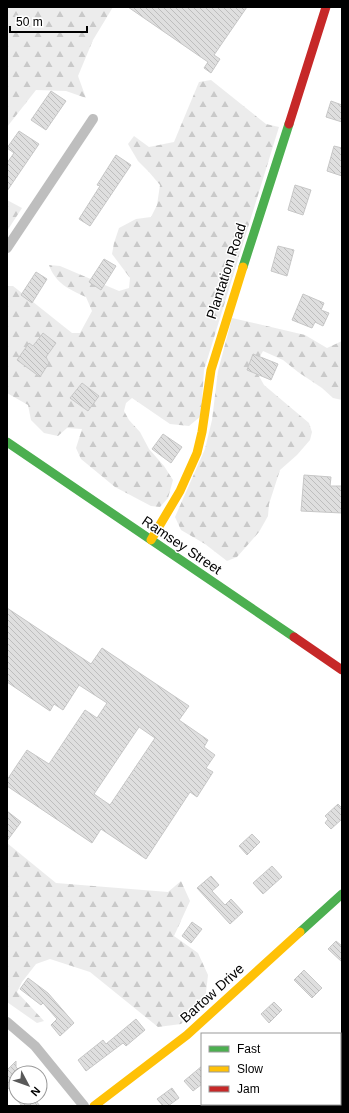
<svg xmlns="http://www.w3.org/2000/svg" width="349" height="1113" font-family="Arial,sans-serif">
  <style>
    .forest { fill: url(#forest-firs) }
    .building { fill: url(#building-back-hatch); stroke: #c7c7c7; fill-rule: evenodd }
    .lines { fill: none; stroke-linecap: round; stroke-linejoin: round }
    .street { stroke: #bebebe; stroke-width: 10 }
    .fast { stroke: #4caf50; stroke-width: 9 }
    .slow { stroke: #ffc107; stroke-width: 9 }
    .jam { stroke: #c62828; stroke-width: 9 }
    .labels { text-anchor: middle; stroke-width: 3; stroke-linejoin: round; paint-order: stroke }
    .street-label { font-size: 14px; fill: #000; stroke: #fff }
  </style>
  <defs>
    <pattern id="forest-firs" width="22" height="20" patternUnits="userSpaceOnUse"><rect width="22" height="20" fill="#ececec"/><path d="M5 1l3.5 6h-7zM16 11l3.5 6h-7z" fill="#c9c9c9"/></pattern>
    <pattern id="building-back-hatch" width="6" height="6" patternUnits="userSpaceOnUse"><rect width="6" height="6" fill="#dfdfdf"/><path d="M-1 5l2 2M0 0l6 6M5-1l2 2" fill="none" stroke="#bebebe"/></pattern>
  </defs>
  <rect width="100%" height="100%" fill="#fff"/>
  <g class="forest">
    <path d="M 7,7 L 113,7 L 93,40 L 78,76 L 86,98 L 66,91 L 36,90 L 7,127 Z"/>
    <path d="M 211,80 L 266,124 L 279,127 L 204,370 L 201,416 L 189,426 L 170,424 L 132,398 L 126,403 L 124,411 L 129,420 L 140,432 L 149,449 L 164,466 L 173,480 L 168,498 L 160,507 L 151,506 L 115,487 L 81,459 L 76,448 L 82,429 L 67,428 L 58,436 L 44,433 L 31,420 L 28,405 L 7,393 L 7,286 L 13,286 L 72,333 L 80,333 L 92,311 L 86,297 C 70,290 55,283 49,265 L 60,266 L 119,291 L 129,288 L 130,278 L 112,254 L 114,243 L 119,228 L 136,219 L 151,217 L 157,205 L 160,185 L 149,172 L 138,161 L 128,144 L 134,136 L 149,147 L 174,142 L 199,82 Z"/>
    <path d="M 7,200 L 22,208 L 7,231 Z"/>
    <path d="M 232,318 L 305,335 L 327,348 L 342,341 L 342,400 L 333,398 L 322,388 L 298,372 L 283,360 L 263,351 L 254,367 L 264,385 L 309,423 L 312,432 L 310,440 L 297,455 L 280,470 L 269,504 L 268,516 L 259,532 L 237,557 L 227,561 L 205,544 L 181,530 L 175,517 L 205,449 L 212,420 L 218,371 Z"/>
    <path d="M 7,843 L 56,883 L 168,892 L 181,881 L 190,901 L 174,936 L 198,953 L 208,975 L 205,1001 L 181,1024 L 158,1027 L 90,972 L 50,959 L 36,964 L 22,982 L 17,992 L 44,1021 L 37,1023 L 7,1002 Z"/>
  </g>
  <g class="building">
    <path d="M 128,7 L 247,7 L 214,55 L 220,59 L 211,73 L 204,68 L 208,62 Z"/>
    <path d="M 51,91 L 66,101 L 46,130 L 31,120 Z"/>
    <path d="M 331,101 L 342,105 L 342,122 L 326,117 Z"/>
    <path d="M 19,131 L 39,144 L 7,191 L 7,163 L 14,153 L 7,148 Z"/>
    <path d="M 334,146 L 342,148 L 342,176 L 327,171 Z"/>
    <path d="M 116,155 L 131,165 L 90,226 L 79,219 L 100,186 L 97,185 Z"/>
    <path d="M 295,185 L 311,190 L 303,215 L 288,210 Z"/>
    <path d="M 278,246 L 294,250 L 287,276 L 271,271 Z"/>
    <path d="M 104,259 L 116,266 L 101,290 L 89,282 Z"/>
    <path d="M 36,272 L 47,279 L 32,303 L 21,295 Z"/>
    <path d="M 303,294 L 324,303 L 321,310 L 329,313 L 323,326 L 315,322 L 312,328 L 292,320 Z"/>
    <path d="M 43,333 L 56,343 L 46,357 L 49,363 L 40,377 L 17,360 L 29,343 L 33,346 Z"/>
    <path d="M 253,354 L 278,364 L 271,380 L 247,370 Z"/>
    <path d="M 82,383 L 99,396 L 88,411 L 70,398 Z"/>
    <path d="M 163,434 L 182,447 L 171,463 L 152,449 Z"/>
    <path d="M 304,475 L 331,477 L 330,486 L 342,486 L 342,513 L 301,511 Z"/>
    <path d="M 7,608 L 91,664 L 102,648 L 189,706 L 179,720 L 208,740 L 204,747 L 215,755 L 206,768 L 213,772 L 197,797 L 190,792 L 146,859 L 101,829 L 92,843 L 7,786 L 7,780 L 27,750 L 49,764 L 85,710 L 97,718 L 107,703 L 79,685 L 63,710 L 54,704 L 50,711 L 7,682 ZM 139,727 L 155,738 L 110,805 L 94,794 Z"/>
    <path d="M 338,804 L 342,808 L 342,819 L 331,829 L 325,823 L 328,819 L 325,816 Z"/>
    <path d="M 7,811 L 21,822 L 7,841 Z"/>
    <path d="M 252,834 L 260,842 L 247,855 L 239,846 Z"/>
    <path d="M 272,866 L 282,877 L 263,894 L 253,883 Z"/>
    <path d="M 211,876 L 219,885 L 212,891 L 225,905 L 231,899 L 243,912 L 230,924 L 197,888 Z"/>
    <path d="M 192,922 L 202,929 L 191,943 L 182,936 Z"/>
    <path d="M 336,941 L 342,946 L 342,962 L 328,949 Z"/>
    <path d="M 304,970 L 322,988 L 312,998 L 294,980 Z"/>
    <path d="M 28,978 L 48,993 L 74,1023 L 60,1036 L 51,1025 L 57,1019 L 43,1003 L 41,1005 L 20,989 Z"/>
    <path d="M 274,1002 L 282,1010 L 269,1023 L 261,1014 Z"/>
    <path d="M 136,1019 L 145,1030 L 126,1046 L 123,1043 L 86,1071 L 78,1060 L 103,1040 L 106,1044 Z"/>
    <path d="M 16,1061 L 16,1067 L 22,1073 L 16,1073 L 16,1086 L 11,1091 L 7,1087 L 7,1070 Z"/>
    <path d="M 202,1066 L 202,1084 L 193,1091 L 184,1081 Z"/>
    <path d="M 172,1088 L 179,1098 L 168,1106 L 163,1106 L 157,1099 Z"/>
    <path d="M 23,1097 L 33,1097 L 40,1106 L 22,1106 L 18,1101 Z"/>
  </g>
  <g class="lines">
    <g class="street">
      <path d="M 7,248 L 93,119"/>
      <path d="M 7,1022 L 35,1046 L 84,1106"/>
      <path d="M 340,1092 L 342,1090"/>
      <path d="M 326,1106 L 328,1104"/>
    </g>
    <g class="fast">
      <path d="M 243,267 L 289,124"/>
      <path d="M 7,442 L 294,637"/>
      <path d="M 300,932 L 342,894"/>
    </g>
    <g class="slow">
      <path d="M 151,540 L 180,491 L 197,453 L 202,432 L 211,370 L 243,267"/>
      <path d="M 94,1106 L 187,1035 L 300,932"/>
    </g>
    <g class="jam">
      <path d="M 289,124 L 326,7"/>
      <path d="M 294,637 L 342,670"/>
    </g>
  </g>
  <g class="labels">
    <g class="street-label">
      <text transform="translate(226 271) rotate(-72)" y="5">Plantation Road</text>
      <text transform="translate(182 545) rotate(34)" y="5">Ramsey Street</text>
      <text transform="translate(212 993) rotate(-42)" y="5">Bartow Drive</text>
    </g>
  </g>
  <rect width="349" height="1113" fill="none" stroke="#000000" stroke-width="16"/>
  <rect x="201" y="1033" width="140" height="72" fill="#ffffff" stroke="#999999"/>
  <rect x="209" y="1046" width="20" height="6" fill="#4caf50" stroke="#999999"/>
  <text x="237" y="1053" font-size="12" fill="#000000">Fast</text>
  <rect x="209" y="1066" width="20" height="6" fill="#ffc107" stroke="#999999"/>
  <text x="237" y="1073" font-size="12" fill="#000000">Slow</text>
  <rect x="209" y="1086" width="20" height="6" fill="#c62828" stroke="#999999"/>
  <text x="237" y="1093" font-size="12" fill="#000000">Jam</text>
  <g transform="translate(28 1085) rotate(131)"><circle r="19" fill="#ffffff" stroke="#999999"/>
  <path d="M0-3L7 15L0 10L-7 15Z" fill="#595959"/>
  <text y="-6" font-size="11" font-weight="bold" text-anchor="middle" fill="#000000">N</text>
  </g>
  <path d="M10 26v6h77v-6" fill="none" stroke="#000000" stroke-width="2"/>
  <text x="16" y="26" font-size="12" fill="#000000" stroke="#ffffff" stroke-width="3" paint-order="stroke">50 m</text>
</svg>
